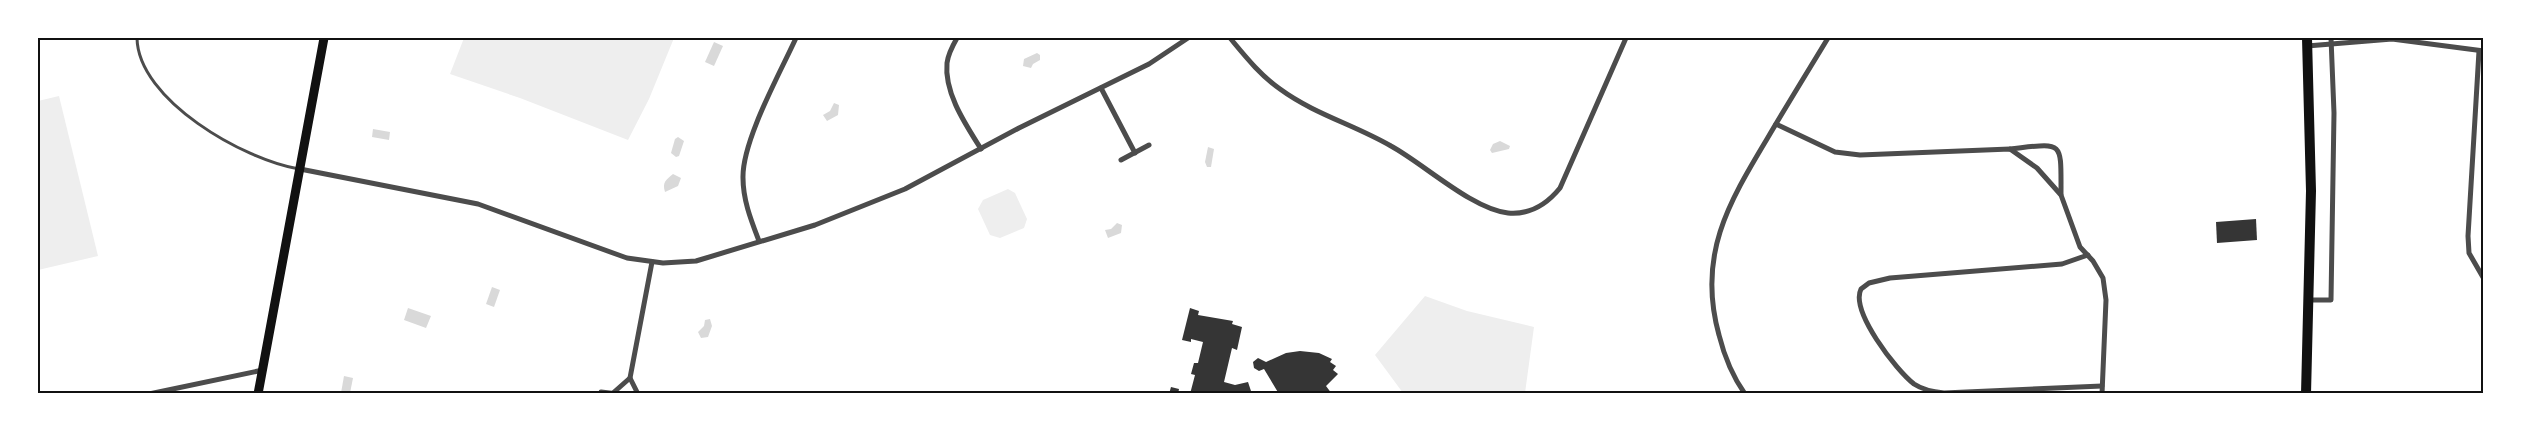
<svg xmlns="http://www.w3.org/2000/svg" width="2521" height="431" font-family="Lato,sans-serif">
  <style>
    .green { fill: #eee }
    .water { fill: #d9d9d9 }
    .building { fill: #353535 }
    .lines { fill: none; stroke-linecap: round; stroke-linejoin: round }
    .service { stroke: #4c4c4c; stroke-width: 3 }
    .minor { stroke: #4c4c4c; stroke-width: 5 }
    .secondary { stroke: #111; stroke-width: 9 }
    .primary { stroke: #111; stroke-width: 10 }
    .neatline { fill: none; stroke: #111; stroke-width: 2 }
  </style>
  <rect width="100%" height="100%" fill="#fff"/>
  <g class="green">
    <path d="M 464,38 L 572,38 L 581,40 L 583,38 L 674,38 L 649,99 L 628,140 L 520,98 L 450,74 Z"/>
    <path d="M 59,96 L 98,256 L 38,270 L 38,101 Z"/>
    <path d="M 1008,189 L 1015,193 L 1027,219 L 1024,228 L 1000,238 L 990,235 L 978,209 L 983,200 Z"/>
    <path d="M 1425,296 L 1467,311 L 1534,327 L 1525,393 L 1403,393 L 1375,355 Z"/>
  </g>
  <g class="water">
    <path d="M 714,42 L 723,46 L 714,66 L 705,62 Z"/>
    <path d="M 1037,53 L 1040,55 L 1040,60 L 1033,64 L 1031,68 L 1023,66 L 1024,59 Z"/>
    <path d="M 834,103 L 839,105 L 838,115 L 827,121 L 823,115 L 830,111 Z"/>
    <path d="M 373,129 L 390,132 L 389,140 L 372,137 Z"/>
    <path d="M 678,137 L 684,141 L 679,156 L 676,157 L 671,153 L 675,139 Z"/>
    <path d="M 1500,141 L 1510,146 L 1509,149 L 1492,153 L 1490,150 L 1493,144 Z"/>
    <path d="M 1208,147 L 1214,149 L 1211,167 L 1207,167 L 1205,162 Z"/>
    <path d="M 673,174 L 681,178 L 678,186 L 665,192 C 662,182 666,180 673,174 Z"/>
    <path d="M 1117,223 L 1122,225 L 1121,233 L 1108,238 L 1105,230 L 1111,229 Z"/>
    <path d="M 492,287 L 500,290 L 494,307 L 486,304 Z"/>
    <path d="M 408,308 L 431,316 L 426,328 L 404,320 Z"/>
    <path d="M 710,319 L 712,326 L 708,337 L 701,338 L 698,332 L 704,326 L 705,320 Z"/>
    <path d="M 344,376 L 353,378 L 350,393 L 341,393 Z"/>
  </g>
  <g class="building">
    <path d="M 2256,219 L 2257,240 L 2217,243 L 2216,222 Z"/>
    <path d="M 1190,308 L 1199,311 L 1198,315 L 1233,321 L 1232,324 L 1242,327 L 1237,350 L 1232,348 L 1224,382 L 1235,385 L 1248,382 L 1252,394 L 1190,394 L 1195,375 L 1191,374 L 1194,363 L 1198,363 L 1203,342 L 1191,339 L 1191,342 L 1182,340 Z"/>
    <path d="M 1300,351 L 1319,353 L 1332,359 L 1330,362 L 1336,366 L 1333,370 L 1338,374 L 1326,386 L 1332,394 L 1279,394 L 1264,369 L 1259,371 L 1254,368 L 1253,362 L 1258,358 L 1266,362 L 1286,353 Z"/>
    <path d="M 1171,387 L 1179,389 L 1178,394 L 1169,394 Z"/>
  </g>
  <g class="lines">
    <path class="service" d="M 137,38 C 138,100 244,160 299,169"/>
    <g class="minor">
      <path d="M 957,38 C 953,45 948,54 947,63 C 944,93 966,125 981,149"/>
      <path d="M 1230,38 C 1245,56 1260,75 1280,89 C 1314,114 1355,125 1391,146 C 1424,164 1472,209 1508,213 C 1530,215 1547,204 1560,188 L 1626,38"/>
      <path d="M 2307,46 L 2392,39 L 2484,51"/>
      <path d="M 2479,51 L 2468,236 L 2469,253 L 2484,279"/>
      <path d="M 1101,88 L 1135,153"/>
      <path d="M 1776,124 L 1835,152 L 1860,155 L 2010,149 L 2037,168 L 2061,195 L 2080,247 L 2093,261 L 2103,278 L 2106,300 L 2102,394"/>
      <path d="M 2010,149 C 2064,143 2061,139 2061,194"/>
      <path d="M 1121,160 L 1149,145"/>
      <path d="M 300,169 L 478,204 L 627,258 L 663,263 L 696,261 L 815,225 L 905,189 L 1019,128 L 1149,64 L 1188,38"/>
      <path d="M 759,241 C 751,220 743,200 743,178 C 742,141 780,73 796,38"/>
      <path d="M 2088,255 L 2062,264 L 1890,278 L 1869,283 L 1861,289 C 1850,311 1896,370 1914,384 C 1923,390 1934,392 1944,393 L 2102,386"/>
      <path d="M 2309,300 L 2331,300 L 2334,113 L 2331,38"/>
      <path d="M 601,392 L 618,394"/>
      <path d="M 613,393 L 630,378"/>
      <path d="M 149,394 L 263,370"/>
      <path d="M 638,394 L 630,378 L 652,262"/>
      <path d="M 1745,394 C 1733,377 1724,355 1719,335 C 1697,256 1728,204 1767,139 C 1787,105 1808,71 1828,38"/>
    </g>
    <path class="secondary" d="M 258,394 L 324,38"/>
    <path class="primary" d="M 2306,394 L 2311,191 L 2307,38"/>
  </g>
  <rect width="2521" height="431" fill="none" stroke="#ffffff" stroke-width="78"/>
  <rect x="39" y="39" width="2443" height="353" class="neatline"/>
</svg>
